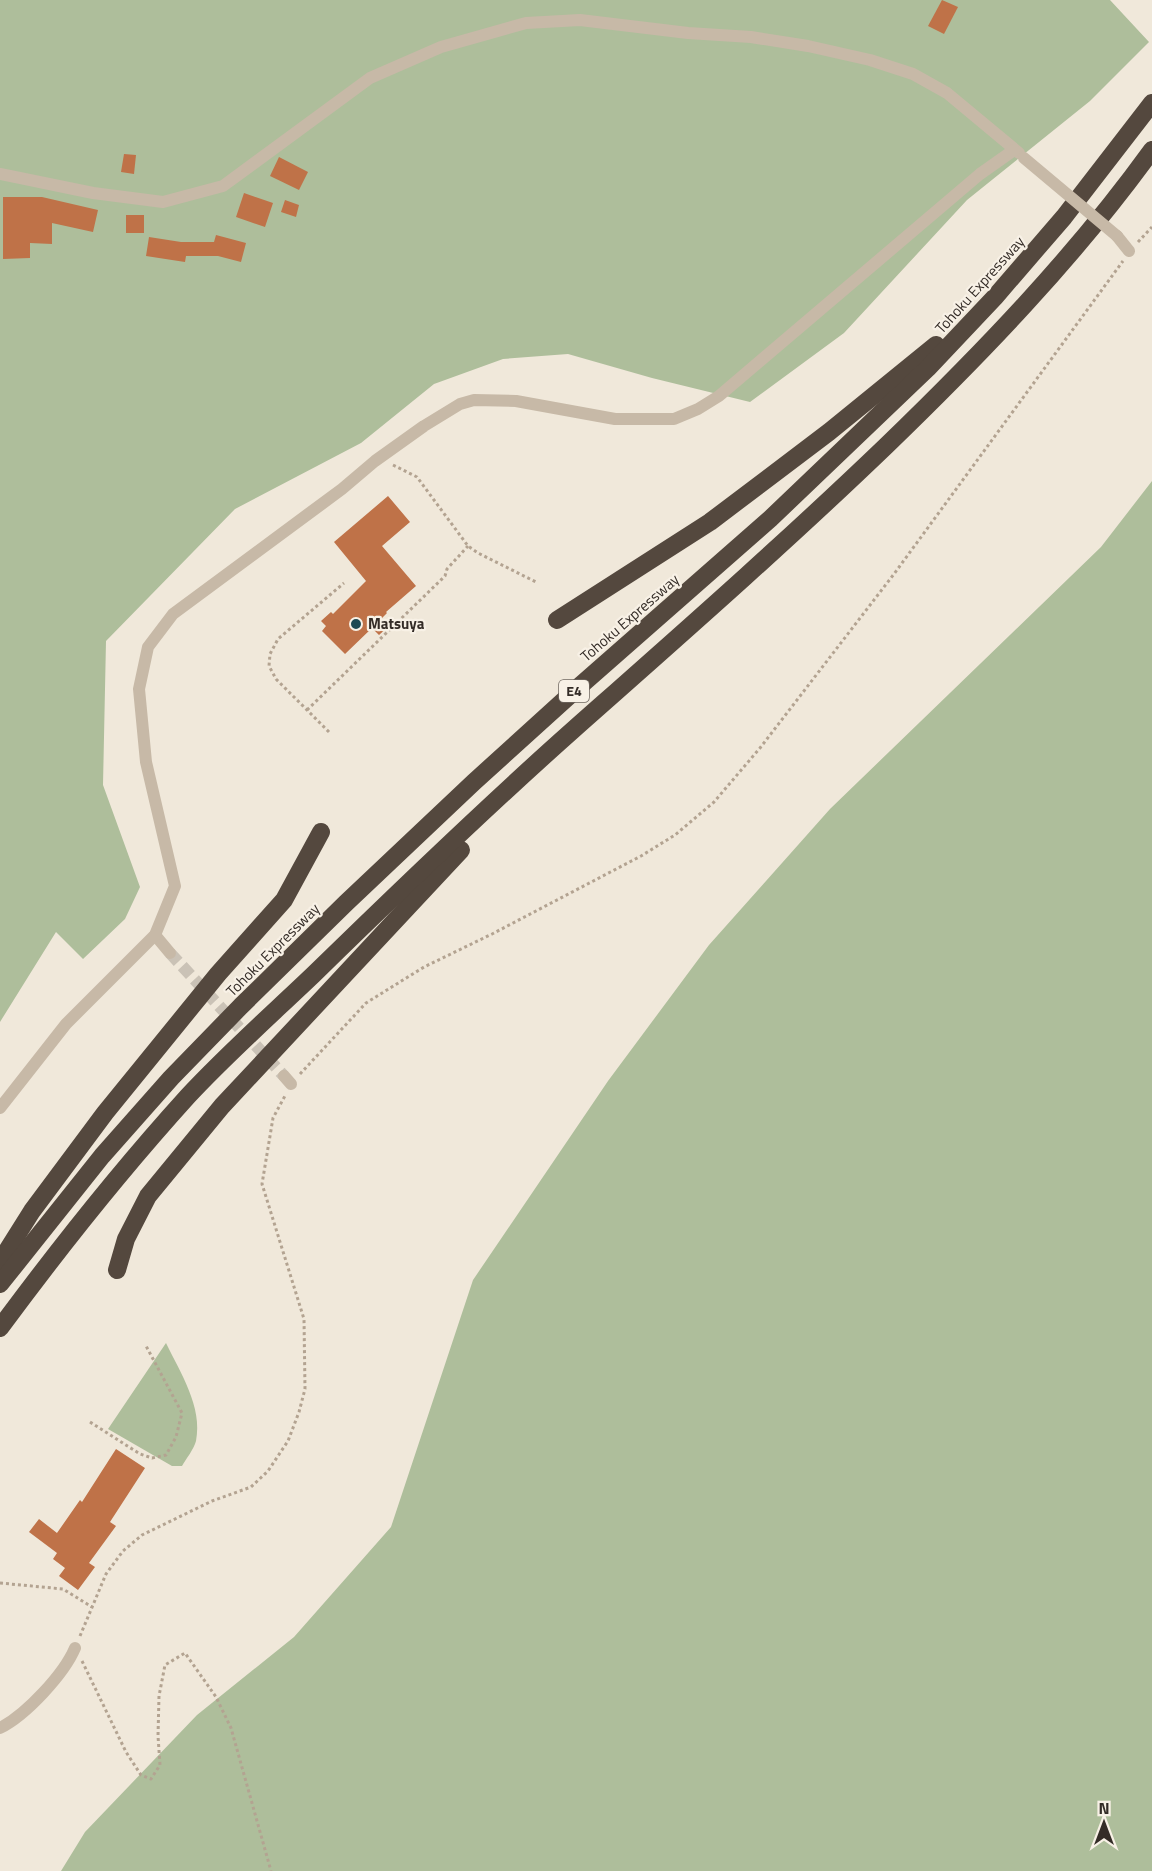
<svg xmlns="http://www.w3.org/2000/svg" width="1152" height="1871" font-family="'Titillium Web',sans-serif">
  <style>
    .green { fill: #aebe9b }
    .building { fill: #bf7248 }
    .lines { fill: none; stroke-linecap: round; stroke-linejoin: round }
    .minor-tunnel { stroke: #cac2b6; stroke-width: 12; stroke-dasharray: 12 6; stroke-linecap: butt }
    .path { stroke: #b3a391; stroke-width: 3; stroke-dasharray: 3 3; stroke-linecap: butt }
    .minor { stroke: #c7b9a7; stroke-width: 12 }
    .motorway { stroke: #54483e; stroke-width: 18 }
    .minor-bridge { stroke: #c7b9a7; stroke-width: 12 }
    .poi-dot { fill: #1f4a53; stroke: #f8f1e6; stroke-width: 2 }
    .labels { text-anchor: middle; stroke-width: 4.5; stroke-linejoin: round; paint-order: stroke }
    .shield { fill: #f8f1e6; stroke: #6f6760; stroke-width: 1.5 }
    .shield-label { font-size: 14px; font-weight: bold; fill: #342c27 }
    .street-label { font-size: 15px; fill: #342c27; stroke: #f8f1e6 }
    .poi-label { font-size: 15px; font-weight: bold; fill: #342c27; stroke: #f8f1e6; text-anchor: start }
  </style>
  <rect width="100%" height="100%" fill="#f0e8da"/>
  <g class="green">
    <path d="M 0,0 L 1110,0 L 1149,42 L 1090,101 L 967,200 L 844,333 L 750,402 L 652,378 L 568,354 L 503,359 L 434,384 L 361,443 L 235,509 L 106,641 L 103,785 L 140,887 L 125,919 L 83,959 L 56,932 L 0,1022 Z"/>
    <path d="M 1152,481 L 1152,1871 L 61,1871 L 85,1832 L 197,1715 L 294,1637 L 391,1527 L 473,1280 L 608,1081 L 709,945 L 830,809 L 1101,547 Z"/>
    <path d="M 166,1343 C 180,1372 203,1407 196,1441 C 194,1449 186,1459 182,1466 L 172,1466 L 108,1429 Z"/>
  </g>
  <g class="building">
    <path d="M 942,0 L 958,7 L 944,34 L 928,26 Z"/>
    <path d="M 124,154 L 136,155 L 134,174 L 121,172 Z"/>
    <path d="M 279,157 L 308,172 L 299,190 L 270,176 Z"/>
    <path d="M 244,193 L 273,203 L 265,227 L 236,217 Z"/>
    <path d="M 3,197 L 42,197 L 98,210 L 93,232 L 52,223 L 52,244 L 30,243 L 30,258 L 3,259 Z"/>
    <path d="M 285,200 L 299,205 L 296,217 L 281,212 Z"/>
    <rect x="126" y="215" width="18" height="18"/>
    <path d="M 216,235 L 246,243 L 241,262 L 218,256 L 186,256 L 185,262 L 146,256 L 149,237 L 181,242 L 214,242 Z"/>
    <path d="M 388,496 L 410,522 L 382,546 L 416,586 L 386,612 L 387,613 L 381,619 L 389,626 L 379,635 L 372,628 L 345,654 L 322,631 L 326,626 L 321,621 L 331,612 L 333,614 L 366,581 L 334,542 Z"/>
    <path d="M 116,1449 L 145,1468 L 110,1522 L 116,1526 L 89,1563 L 95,1567 L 78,1590 L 59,1576 L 65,1568 L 53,1559 L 57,1553 L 29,1532 L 39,1519 L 57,1533 L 80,1500 L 82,1502 Z"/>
  </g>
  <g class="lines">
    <path class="minor-tunnel" d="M 170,953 L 284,1076"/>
    <g class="path">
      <path d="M 1138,242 L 1152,227"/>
      <path d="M 393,465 L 417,477 L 468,546 L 478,553 L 536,582"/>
      <path d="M 307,710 L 445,576 L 447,569 L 468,546"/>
      <path d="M 329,732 L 276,679 L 269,666 L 270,654 L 278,639 L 344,583"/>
      <path d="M 300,1074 L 366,1003 L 424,967 L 492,934 L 641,856 L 675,835 L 714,802 L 760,748 L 894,574 L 1123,261"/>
      <path d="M 90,1422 L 140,1454 L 152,1458 L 166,1455 L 176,1437 L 182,1413 L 145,1344"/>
      <path d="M 0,1583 L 63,1589 L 92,1607"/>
      <path d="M 80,1636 L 106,1574 L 123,1551 L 142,1535 L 212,1501 L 251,1487 L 268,1471 L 288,1441 L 299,1412 L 305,1389 L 304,1319 L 262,1184 L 273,1118 L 286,1094"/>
      <path d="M 82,1661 L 126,1752 L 141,1775 L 151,1779 L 160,1765 L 158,1736 L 159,1696 L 165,1665 L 185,1653 L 216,1697 L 231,1728 L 271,1871"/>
    </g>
    <g class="minor">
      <path d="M 0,174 L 93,193 L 163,202 L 223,186 L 370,78 L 441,47 L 526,23 L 580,20 L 688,33 L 751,37 L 808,46 L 870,60 L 913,74 L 947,93 L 1019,153"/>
      <path d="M 1117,236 L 1129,251"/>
      <path d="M 155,935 L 170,953"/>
      <path d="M 284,1076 L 291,1084"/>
      <path d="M 0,1108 L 66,1024 L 155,935 L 175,886 L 146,762 L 139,689 L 148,647 L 173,614 L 342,489 L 375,461 L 424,426 L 460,404 L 474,400 L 516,401 L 615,419 L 674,419 L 698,409 L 719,396 L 980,174 L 1014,150"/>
      <path d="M 0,1728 C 26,1715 64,1674 75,1648"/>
    </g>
    <g class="motorway">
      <path d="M 557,620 L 710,522 L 829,432 L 936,345"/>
      <path d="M 0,1262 L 32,1211 L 105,1113 L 218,974 L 284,900 L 321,832"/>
      <path d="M 117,1270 L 126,1239 L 148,1196 L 222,1106 L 461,850"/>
      <path d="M 0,1284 L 102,1156 L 171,1078 L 241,1006 L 346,903 L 474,782 L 581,685 L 770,519 L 928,368 L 995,297 L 1064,217 L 1152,103"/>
      <path d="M 0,1328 C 59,1248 121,1170 188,1096 C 227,1054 271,1015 313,975 C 398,892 484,809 573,730 C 678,637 784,544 886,446 C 981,354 1074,258 1152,150"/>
    </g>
    <path class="minor-bridge" d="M 1024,158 L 1117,236"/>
  </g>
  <circle class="poi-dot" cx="356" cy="624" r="6"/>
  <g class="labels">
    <rect class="shield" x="559" y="680" width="30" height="22" rx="4.5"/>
    <g class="shield-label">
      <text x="574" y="696">E4</text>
    </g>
    <g class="street-label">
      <text transform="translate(980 285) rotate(-48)" y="5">Tohoku Expressway</text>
      <text transform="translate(630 618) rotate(-41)" y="5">Tohoku Expressway</text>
      <text transform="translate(273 950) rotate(-45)" y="5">Tohoku Expressway</text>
    </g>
    <g class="poi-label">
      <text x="368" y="629">Matsuya</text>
    </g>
  </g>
  <g transform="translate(1104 1823)" stroke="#f8f1e6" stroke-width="4.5" paint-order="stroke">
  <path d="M0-4.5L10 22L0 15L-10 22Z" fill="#342c27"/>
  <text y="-9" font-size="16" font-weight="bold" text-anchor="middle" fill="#342c27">N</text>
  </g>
</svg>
